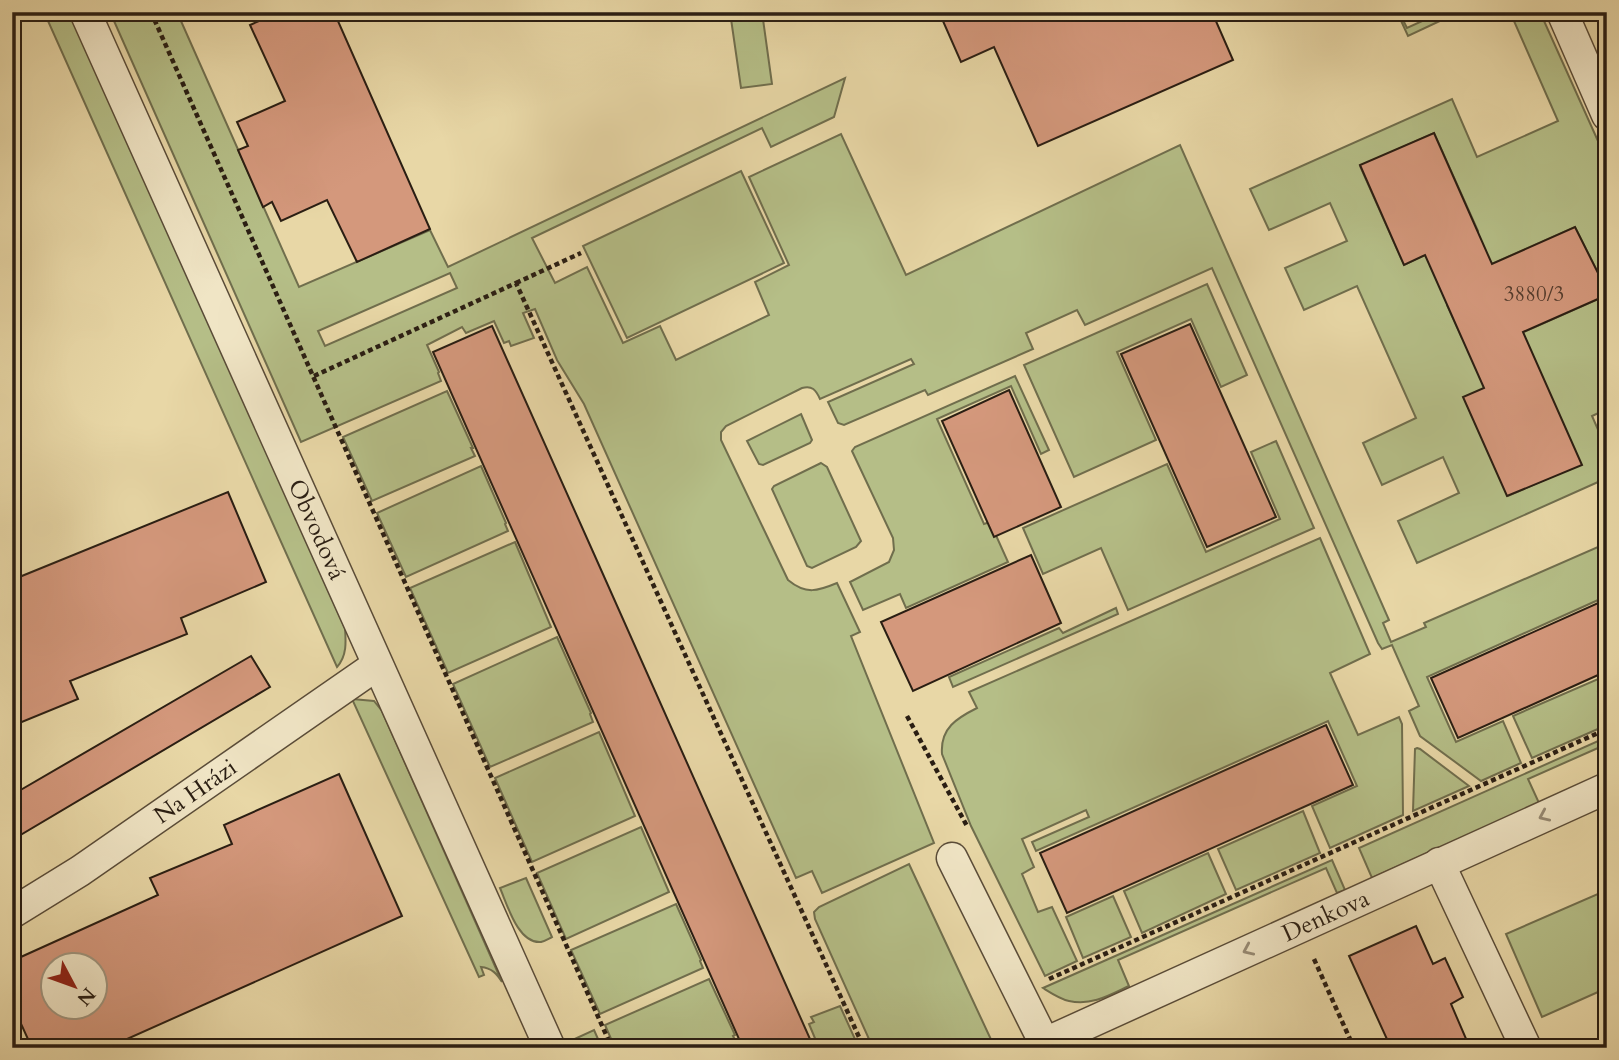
<svg xmlns="http://www.w3.org/2000/svg" width="1619" height="1060" font-family="Cardo,serif">
  <style>
    .green { fill: #b5be87; stroke: #706e4d; stroke-width: 2; fill-rule: evenodd }
    .building { fill: #d4987c; stroke: #2a1e13; stroke-width: 2; fill-rule: evenodd }
    .lines { fill: none; stroke-linecap: round; stroke-linejoin: round }
    .street-casing { stroke: #5a4c38; stroke-width: 33 }
    .path { stroke: #2a1e13; stroke-width: 4.5; stroke-dasharray: 5 3.5; stroke-linecap: butt }
    .street { stroke: #f0e5c5; stroke-width: 30 }
    .oneway { stroke: #978b75 }
    .labels { text-anchor: middle; stroke-width: 5; stroke-linejoin: round; paint-order: stroke }
    .number-label { font-size: 21px; fill: #543c2d }
    .street-label { font-size: 24px; fill: #2a1e13; stroke: #f0e5c5 }
  </style>
  <rect width="100%" height="100%" fill="#e8d7a6"/>
  <filter id="stains"><feTurbulence type="fractalNoise" baseFrequency=".00286" numOctaves="4"/><feColorMatrix values="0 0 0 0 .2 0 0 0 0 .09 0 0 0 0 .02 0 0 0 .5 -.17"/></filter>
  <radialGradient id="worn" r=".72"><stop offset=".6" stop-color="#630" stop-opacity="0"/><stop offset="1" stop-color="#630" stop-opacity=".3"/></radialGradient>
  <g class="green">
    <path d="M 44,12 L 70,12 L 345,628 C 346,642 347,656 337,667 Z"/>
    <path d="M 110,12 L 177,12 L 299,287 L 430,230 L 448,267 L 845,78 L 834,117 L 771,147 L 762,128 L 532,238 L 555,283 L 587,267 L 623,343 L 660,326 L 676,360 L 769,315 L 755,282 L 789,265 L 749,177 L 841,134 L 906,275 L 1180,145 L 1389,620 L 1383,623 L 1391,642 L 1426,627 L 1424,623 L 1607,543 L 1607,596 L 1427,677 L 1456,742 L 1503,721 L 1521,763 L 1481,781 L 1420,736 L 1409,711 L 1419,706 L 1392,645 L 1382,649 L 1378,643 L 1212,268 L 1085,325 L 1077,310 L 1026,333 L 1033,349 L 928,395 L 925,390 L 844,425 L 838,423 L 828,402 L 914,364 L 911,359 L 820,399 C 816,390 812,385 802,388 L 726,426 L 721,432 L 721,440 L 788,580 C 806,595 818,591 837,583 L 860,632 L 851,636 L 934,843 L 822,893 L 812,871 L 796,878 L 584,404 L 557,360 L 535,309 L 523,313 L 534,338 L 511,346 L 509,341 L 504,343 L 494,321 L 466,333 L 462,327 L 427,345 L 439,372 L 438,373 L 441,381 L 301,442 ZM 450,273 L 457,288 L 325,346 L 318,331 Z"/>
    <path d="M 730,12 L 762,12 L 772,84 L 741,88 Z"/>
    <path d="M 1397,12 L 1399,12 L 1407,28 L 1442,12 L 1459,12 L 1408,36 Z"/>
    <path d="M 1510,12 L 1540,12 L 1607,161 L 1607,291 L 1575,227 L 1478,270 L 1478,231 L 1434,133 L 1360,166 L 1404,265 L 1446,245 L 1447,305 L 1462,338 L 1483,328 L 1505,379 L 1464,398 L 1508,496 L 1581,464 L 1510,338 L 1607,295 L 1607,409 L 1592,416 L 1607,450 L 1607,478 L 1417,563 L 1398,521 L 1459,493 L 1443,457 L 1382,485 L 1363,443 L 1416,418 L 1357,286 L 1304,310 L 1285,268 L 1347,241 L 1330,203 L 1269,230 L 1250,189 L 1452,99 L 1477,157 L 1558,121 Z"/>
    <path d="M 741,171 L 784,263 L 627,338 L 583,246 Z"/>
    <path d="M 1207,284 L 1247,375 L 1221,387 L 1191,319 L 1117,352 L 1156,440 L 1074,477 L 1024,365 Z"/>
    <path d="M 1015,376 L 1049,450 L 1041,454 L 1011,386 L 937,419 L 984,524 L 990,522 L 1008,562 L 906,608 L 900,594 L 863,610 L 850,582 L 889,562 L 894,550 L 893,538 L 852,451 L 855,447 Z"/>
    <path d="M 447,391 L 473,448 L 471,448 L 475,456 L 372,501 L 343,437 Z"/>
    <path d="M 801,414 L 812,440 L 810,443 L 763,465 L 759,464 L 747,441 Z"/>
    <path d="M 1276,441 L 1314,528 L 1128,610 L 1101,548 L 1043,574 L 1023,528 L 1167,464 L 1206,552 L 1280,519 L 1251,452 Z"/>
    <path d="M 821,463 L 827,467 L 861,541 L 856,547 L 812,568 L 807,566 L 772,489 L 774,486 Z"/>
    <path d="M 481,466 L 506,523 L 505,524 L 508,531 L 406,577 L 377,513 Z"/>
    <path d="M 1320,538 L 1370,654 L 1330,673 L 1358,735 L 1399,717 L 1402,724 L 1403,815 L 1330,848 L 1312,806 L 1357,786 L 1328,721 L 1036,851 L 1032,842 L 1089,817 L 1086,810 L 1022,839 L 1034,867 L 1022,874 L 1038,912 L 1052,907 L 1077,961 L 1045,976 L 971,826 L 942,754 C 940,728 957,718 977,708 L 969,692 Z"/>
    <path d="M 515,542 L 551,627 L 448,673 L 410,588 Z"/>
    <path d="M 1116,608 L 1118,614 L 953,687 L 949,677 L 1059,628 L 1063,633 Z"/>
    <path d="M 557,637 L 591,713 L 590,714 L 593,722 L 490,767 L 453,684 Z"/>
    <path d="M 1598,679 L 1602,689 L 1598,692 L 1600,697 L 1605,695 L 1607,699 L 1607,725 L 1532,758 L 1513,716 Z"/>
    <path d="M 352,699 L 374,701 L 382,711 L 502,982 C 497,974 492,968 481,967 L 484,975 L 479,977 Z"/>
    <path d="M 599,732 L 635,816 L 532,862 L 495,778 Z"/>
    <path d="M 1607,737 L 1607,744 L 1528,779 L 1539,803 L 1372,878 L 1359,848 Z"/>
    <path d="M 1417,748 L 1420,749 L 1469,786 L 1413,811 L 1415,749 Z"/>
    <path d="M 1303,811 L 1320,853 L 1236,890 L 1218,849 Z"/>
    <path d="M 641,827 L 669,892 L 566,939 L 537,873 Z"/>
    <path d="M 1208,853 L 1226,894 L 1142,933 L 1124,891 Z"/>
    <path d="M 1332,860 L 1345,890 L 1337,893 L 1326,868 L 1118,960 L 1129,986 C 1110,995 1092,1006 1069,1001 C 1060,999 1051,993 1043,988 Z"/>
    <path d="M 909,864 L 995,1048 L 873,1048 L 815,919 L 814,912 L 819,907 Z"/>
    <path d="M 526,878 L 552,937 C 548,939 545,941 541,942 C 518,944 507,904 500,888 Z"/>
    <path d="M 1607,890 L 1607,988 L 1542,1017 L 1506,934 Z"/>
    <path d="M 1113,896 L 1131,937 L 1083,958 L 1066,917 Z"/>
    <path d="M 676,904 L 701,960 L 700,961 L 703,968 L 600,1014 L 571,950 Z"/>
    <path d="M 709,979 L 735,1035 L 733,1036 L 737,1044 L 728,1048 L 615,1048 L 605,1025 Z"/>
    <path d="M 840,1006 L 859,1048 L 819,1048 L 809,1024 L 814,1022 L 811,1017 Z"/>
    <path d="M 594,1030 L 602,1048 L 571,1048 L 568,1042 Z"/>
  </g>
  <g class="building">
    <path d="M 280,12 L 334,12 L 430,229 L 357,262 L 327,200 L 281,221 L 272,202 L 263,207 L 238,150 L 248,146 L 237,122 L 285,101 L 250,25 Z"/>
    <path d="M 939,12 L 1212,12 L 1233,60 L 1038,146 L 994,47 L 961,62 Z"/>
    <path d="M 1434,133 L 1492,264 L 1575,227 L 1607,291 L 1607,295 L 1523,332 L 1582,465 L 1507,496 L 1463,397 L 1484,388 L 1425,255 L 1404,265 L 1360,165 Z"/>
    <path d="M 1190,324 L 1276,517 L 1207,547 L 1121,354 Z"/>
    <path d="M 492,326 L 594,554 L 814,1048 L 743,1048 L 433,352 Z"/>
    <path d="M 1009,390 L 1061,507 L 994,537 L 942,421 Z"/>
    <path d="M 228,492 L 266,582 L 181,618 L 187,634 L 70,681 L 78,699 L 12,726 L 12,580 Z"/>
    <path d="M 1031,555 L 1061,623 L 913,691 L 881,622 Z"/>
    <path d="M 1607,599 L 1607,671 L 1458,738 L 1431,678 Z"/>
    <path d="M 251,656 L 270,687 L 12,840 L 12,795 Z"/>
    <path d="M 1326,725 L 1353,785 L 1067,913 L 1040,853 Z"/>
    <path d="M 339,774 L 402,916 L 107,1048 L 32,1048 L 12,1004 L 12,961 L 158,895 L 150,878 L 232,844 L 224,825 ZM 52,965 L 94,965 L 94,1007 L 52,1007 Z"/>
    <path d="M 1416,926 L 1433,964 L 1445,958 L 1463,997 L 1451,1004 L 1470,1048 L 1391,1048 L 1349,956 Z"/>
  </g>
  <g class="lines">
    <defs>
      <g id="street">
        <path id="s1" d="M 85,12 L 550,1048"/>
        <path d="M 1562,12 L 1607,115"/>
        <path d="M 952,858 L 1047,1048"/>
        <path d="M 1439,863 L 1526,1048"/>
        <path id="s2" d="M 12,913 L 80,871 L 377,665"/>
        <path id="s3" d="M 1045,1043 L 1607,788"/>
      </g>
    </defs>
    <use href="#street" class="street-casing"/>
    <g class="path">
      <path d="M 151,12 L 612,1048"/>
      <path d="M 516,283 L 581,253"/>
      <path d="M 314,376 L 516,283 L 864,1048"/>
      <path d="M 907,716 L 967,826"/>
      <path d="M 1314,959 L 1354,1048"/>
      <path d="M 1049,979 L 1607,729"/>
    </g>
    <use href="#street" class="street"/>
  </g>
  <defs><path id="oneway-chevron" d="M-2-3.5L2.5 0L-2 3.5" fill="none" stroke-width="1.6" stroke-linecap="round" stroke-linejoin="round" transform="scale(1.75)"/></defs>
  <g class="oneway">
    <use href="#oneway-chevron" transform="translate(1544 816) rotate(156)"/>
    <use href="#oneway-chevron" transform="translate(1248 950) rotate(156)"/>
  </g>
  <g class="labels">
    <g class="number-label">
      <text x="1534" y="301">3880/3</text>
    </g>
    <g class="street-label">
      <text dy="8" stroke="none"><textPath href="#s1" startOffset="567">Obvodová</textPath></text>
      <text dy="8" stroke="none"><textPath href="#s2" startOffset="220">Na Hrázi</textPath></text>
      <text dy="8" stroke="none"><textPath href="#s3" startOffset="308">Denkova</textPath></text>
    </g>
  </g>
  <rect width="1619" height="1060" fill="none" stroke="#e8d7a6" stroke-width="42"/>
  <rect x="14" y="14" width="1591" height="1032" fill="none" stroke="#2a1e13" stroke-width="3.5"/>
  <rect x="21" y="21" width="1577" height="1018" fill="none" stroke="#2a1e13" stroke-width="2"/>
  <g transform="translate(74 986) rotate(131)"><circle r="33" fill="#f0e5c5" stroke="#a1957e" stroke-width="2"/>
  <path d="M0-5L12 26L0 18L-12 26Z" fill="#8f2418"/>
  <text y="-10" font-size="19" font-weight="bold" text-anchor="middle" fill="#2a1e13">N</text>
  </g>
  <rect width="100%" height="100%" filter="url(#stains)"/>
  <rect width="100%" height="100%" fill="url(#worn)"/>
</svg>
